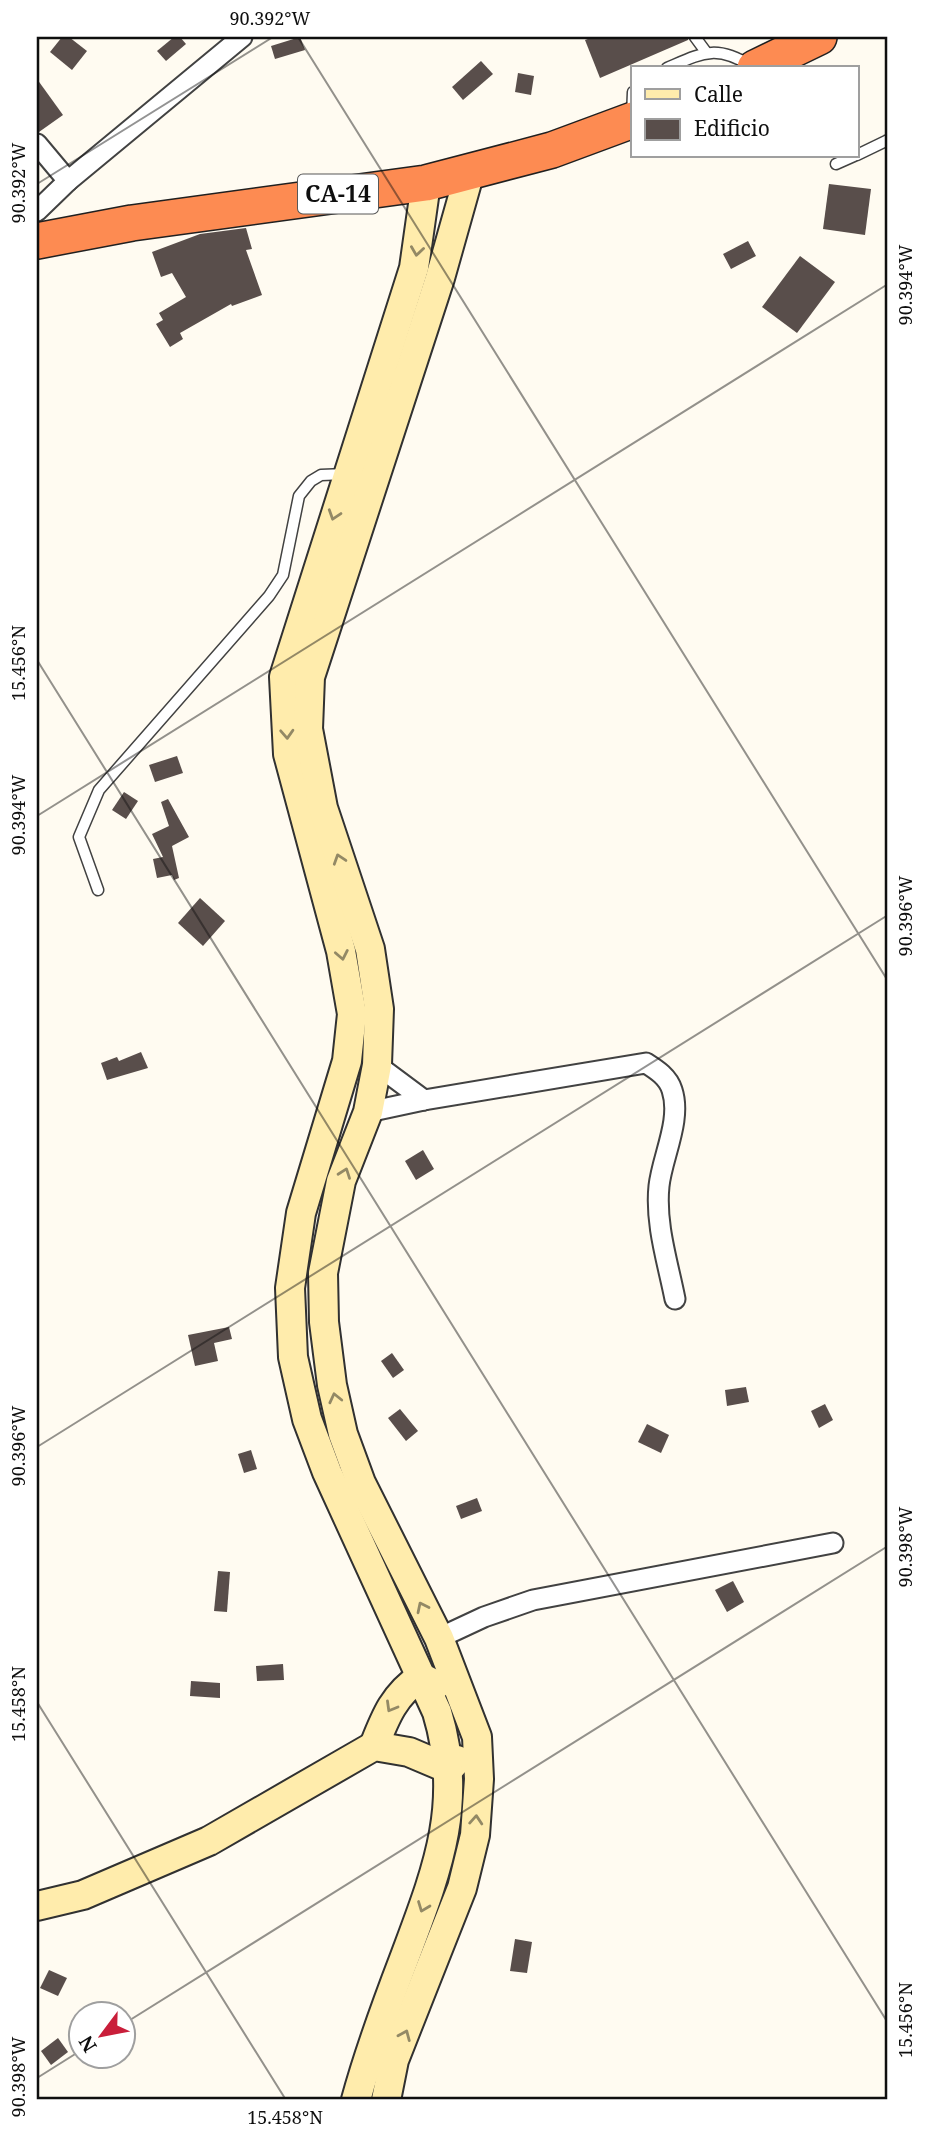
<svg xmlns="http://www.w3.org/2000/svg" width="925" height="2137" font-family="'Noto Serif',serif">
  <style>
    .building { fill: #594e4b }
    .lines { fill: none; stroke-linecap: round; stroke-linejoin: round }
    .lane-casing { stroke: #424242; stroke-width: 13 }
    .street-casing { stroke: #424242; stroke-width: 23 }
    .secondary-casing { stroke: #313131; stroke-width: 32 }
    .highway-casing { stroke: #202020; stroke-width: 38 }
    .lane { stroke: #fff; stroke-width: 10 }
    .street { stroke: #fff; stroke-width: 19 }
    .secondary { stroke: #ffecac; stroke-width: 28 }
    .highway { stroke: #fd8b52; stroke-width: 35 }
    .oneway { stroke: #938965 }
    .ticks { fill: none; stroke: #0f0f0f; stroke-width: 2; stroke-opacity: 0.45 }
    .labels { text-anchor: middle; stroke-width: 7; stroke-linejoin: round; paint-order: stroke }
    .shield { fill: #fff; stroke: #575757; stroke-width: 2 }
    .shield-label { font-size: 23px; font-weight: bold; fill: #0f0f0f }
    .neatline { fill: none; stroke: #0f0f0f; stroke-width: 2.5 }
    .ticks-label { font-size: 18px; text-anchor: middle; fill: #0f0f0f }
  </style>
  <rect width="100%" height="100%" fill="#fffbf1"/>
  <g class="building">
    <path d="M 62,37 L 69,37 L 87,51 L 72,70 L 50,52 Z"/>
    <path d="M 174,37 L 180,37 L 186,44 L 166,61 L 157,51 Z"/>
    <path d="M 300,37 L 305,50 L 275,59 L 271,46 Z"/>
    <path d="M 593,37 L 688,37 L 688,40 L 600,78 L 585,40 Z"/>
    <path d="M 481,61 L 493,74 L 463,100 L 452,87 Z"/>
    <path d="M 518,73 L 534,76 L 531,95 L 515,92 Z"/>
    <path d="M 37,79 L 63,115 L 39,132 L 37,132 Z"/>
    <path d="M 829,184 L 871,189 L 865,235 L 823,229 Z"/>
    <path d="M 246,228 L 252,249 L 246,250 L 262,295 L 232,306 L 231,304 L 180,333 L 183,339 L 170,347 L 156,324 L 163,320 L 159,313 L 186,297 L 172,273 L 161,277 L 152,252 L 200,234 Z"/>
    <path d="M 748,241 L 756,256 L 731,269 L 723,254 Z"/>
    <path d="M 800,256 L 835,282 L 797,333 L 762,307 Z"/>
    <path d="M 177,756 L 183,773 L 155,782 L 149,765 Z"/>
    <path d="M 124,792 L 138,801 L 126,819 L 112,810 Z"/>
    <path d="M 168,799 L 189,837 L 172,846 L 179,878 L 174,880 L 172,875 L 157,878 L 153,859 L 163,857 L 152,834 L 169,826 L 161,802 Z"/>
    <path d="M 200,898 L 225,921 L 203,946 L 178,923 Z"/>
    <path d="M 141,1052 L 148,1068 L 107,1080 L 101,1063 L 117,1057 L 119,1061 Z"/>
    <path d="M 423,1150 L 434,1169 L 416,1180 L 405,1161 Z"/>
    <path d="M 229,1327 L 232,1339 L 214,1343 L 218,1361 L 195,1366 L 188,1335 Z"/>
    <path d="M 392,1353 L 404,1370 L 393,1378 L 381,1361 Z"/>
    <path d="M 746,1387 L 749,1402 L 727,1406 L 725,1390 Z"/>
    <path d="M 825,1404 L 833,1420 L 819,1428 L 811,1411 Z"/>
    <path d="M 400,1409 L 418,1431 L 406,1441 L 388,1418 Z"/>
    <path d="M 647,1424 L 669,1435 L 661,1453 L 638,1442 Z"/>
    <path d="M 251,1450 L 257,1469 L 244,1473 L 238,1454 Z"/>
    <path d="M 477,1498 L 482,1511 L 461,1519 L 456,1506 Z"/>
    <path d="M 218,1571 L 230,1572 L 227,1612 L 214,1611 Z"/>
    <path d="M 733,1581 L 744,1602 L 727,1612 L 715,1590 Z"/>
    <path d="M 283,1664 L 284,1680 L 257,1681 L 256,1666 Z"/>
    <path d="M 191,1681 L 220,1683 L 220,1698 L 190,1696 Z"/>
    <path d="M 515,1939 L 532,1942 L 527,1973 L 510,1971 Z"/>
    <path d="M 49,1970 L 67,1978 L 58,1996 L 40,1988 Z"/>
    <path d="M 58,2038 L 68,2052 L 51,2065 L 41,2051 Z"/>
  </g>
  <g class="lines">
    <defs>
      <g id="lane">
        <path d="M 695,37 L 706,52"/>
        <path d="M 667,68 C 702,53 716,44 751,66"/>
        <path d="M 632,116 L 633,92"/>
        <path d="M 857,155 L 888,140"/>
        <path d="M 836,164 L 854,156"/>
        <path d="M 98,890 L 79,837 L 99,790 L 269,596 L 283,575 L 299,496 L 311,481 L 321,475 L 346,474"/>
      </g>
      <g id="street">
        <path d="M 37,144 L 68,181"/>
        <path d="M 37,211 L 68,181 L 242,37"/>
        <path d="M 377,1065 L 424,1100"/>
        <path d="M 368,1112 L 424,1100 L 646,1063 C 657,1070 668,1077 672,1090 C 682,1120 662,1157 659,1186 C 655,1224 668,1263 675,1299"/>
        <path d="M 439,1638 L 484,1617 L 533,1600 L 833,1543"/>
      </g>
      <g id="secondary">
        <path d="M 374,1746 C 385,1718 394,1694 421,1677 L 436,1685"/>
        <path d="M 37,1906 L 83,1895 L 209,1841 L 374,1746 L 409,1752 L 449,1769 L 457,1760"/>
        <path d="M 356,2100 C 369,2052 386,2006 404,1959 C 436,1873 465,1804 437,1712 L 327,1472 L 307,1419 L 293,1357 L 290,1288 L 301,1213 L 347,1061 L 352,1014 L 341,951 L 288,754 L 284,677 L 414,268 L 426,183"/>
        <path d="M 386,2100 L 394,2060 L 462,1888 L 475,1835 L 479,1779 L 477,1737 L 439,1638 L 361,1483 L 343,1434 L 332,1385 L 324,1322 L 323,1273 L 341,1181 L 368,1112 L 377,1065 L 379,1009 L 370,949 L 323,808 L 308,729 L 310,677 L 440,278 L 469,175"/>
      </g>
      <g id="highway">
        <path d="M 755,68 L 819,37"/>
        <path d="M 37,241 L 132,223 L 426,183 L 552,150 L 633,120"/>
      </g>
    </defs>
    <use href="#lane" class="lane-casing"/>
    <use href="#street" class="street-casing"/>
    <use href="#secondary" class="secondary-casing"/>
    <use href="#highway" class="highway-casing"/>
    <use href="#lane" class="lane"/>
    <use href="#street" class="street"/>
    <use href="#secondary" class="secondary"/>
    <use href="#highway" class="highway"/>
  </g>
  <defs><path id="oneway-chevron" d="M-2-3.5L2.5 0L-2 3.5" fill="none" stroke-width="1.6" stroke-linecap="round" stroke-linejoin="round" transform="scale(1.75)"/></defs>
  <g class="oneway">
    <use href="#oneway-chevron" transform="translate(417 251) rotate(98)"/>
    <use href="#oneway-chevron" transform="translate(334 515) rotate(108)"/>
    <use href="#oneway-chevron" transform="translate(287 734) rotate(87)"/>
    <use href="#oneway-chevron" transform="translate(339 859) rotate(-108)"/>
    <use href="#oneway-chevron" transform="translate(342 955) rotate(79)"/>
    <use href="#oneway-chevron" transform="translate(345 1173) rotate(-70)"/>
    <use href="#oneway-chevron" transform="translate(335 1398) rotate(-103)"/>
    <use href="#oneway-chevron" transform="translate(422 1607) rotate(-116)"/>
    <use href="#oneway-chevron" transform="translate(391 1707) rotate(120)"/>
    <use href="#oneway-chevron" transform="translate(476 1820) rotate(-86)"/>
    <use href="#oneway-chevron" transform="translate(423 1907) rotate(111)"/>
    <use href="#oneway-chevron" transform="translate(405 2035) rotate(-67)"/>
  </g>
  <path class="ticks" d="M 298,37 L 888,981M 37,184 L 273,37M 37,660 L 888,2023M 37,816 L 888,284M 37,1447 L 888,915M 37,1702 L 286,2100M 122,2025 L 888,1546M 37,2078 L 80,2051"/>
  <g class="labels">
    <rect class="shield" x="298" y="174.5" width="80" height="39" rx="5"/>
    <g class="shield-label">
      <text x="338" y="202">CA-14</text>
    </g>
  </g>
  <rect width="925" height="2137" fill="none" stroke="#ffffff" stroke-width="77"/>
  <rect x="631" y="66" width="228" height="91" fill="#ffffff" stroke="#9f9f9f" stroke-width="2"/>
  <rect x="645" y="89" width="35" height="10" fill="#ffecac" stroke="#9f9f9f" stroke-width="2"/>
  <text x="694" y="102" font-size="21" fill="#0f0f0f">Calle</text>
  <rect x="645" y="119" width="35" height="21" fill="#594e4b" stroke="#9f9f9f" stroke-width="2"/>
  <text x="694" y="136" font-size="21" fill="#0f0f0f">Edificio</text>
  <g transform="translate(102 2035) rotate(238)"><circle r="33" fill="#ffffff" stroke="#9f9f9f" stroke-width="2"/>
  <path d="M0-5L12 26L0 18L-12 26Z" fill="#c91e3a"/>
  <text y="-10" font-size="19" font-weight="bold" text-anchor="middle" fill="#0f0f0f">N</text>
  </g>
  <rect x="38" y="38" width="848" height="2060" class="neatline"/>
  <g class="ticks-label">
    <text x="270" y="25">90.392°W</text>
    <text transform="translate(19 183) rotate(-90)" y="6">90.392°W</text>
    <text transform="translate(906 285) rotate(-90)" y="6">90.394°W</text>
    <text transform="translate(19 663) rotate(-90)" y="6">15.456°N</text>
    <text transform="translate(19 815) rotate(-90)" y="6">90.394°W</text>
    <text transform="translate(906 916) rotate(-90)" y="6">90.396°W</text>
    <text transform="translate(19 1446) rotate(-90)" y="6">90.396°W</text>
    <text transform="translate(906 1547) rotate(-90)" y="6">90.398°W</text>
    <text transform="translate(19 1704) rotate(-90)" y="6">15.458°N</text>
    <text transform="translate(906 2020) rotate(-90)" y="6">15.456°N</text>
    <text transform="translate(19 2077) rotate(-90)" y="6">90.398°W</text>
    <text x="285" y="2124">15.458°N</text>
  </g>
</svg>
